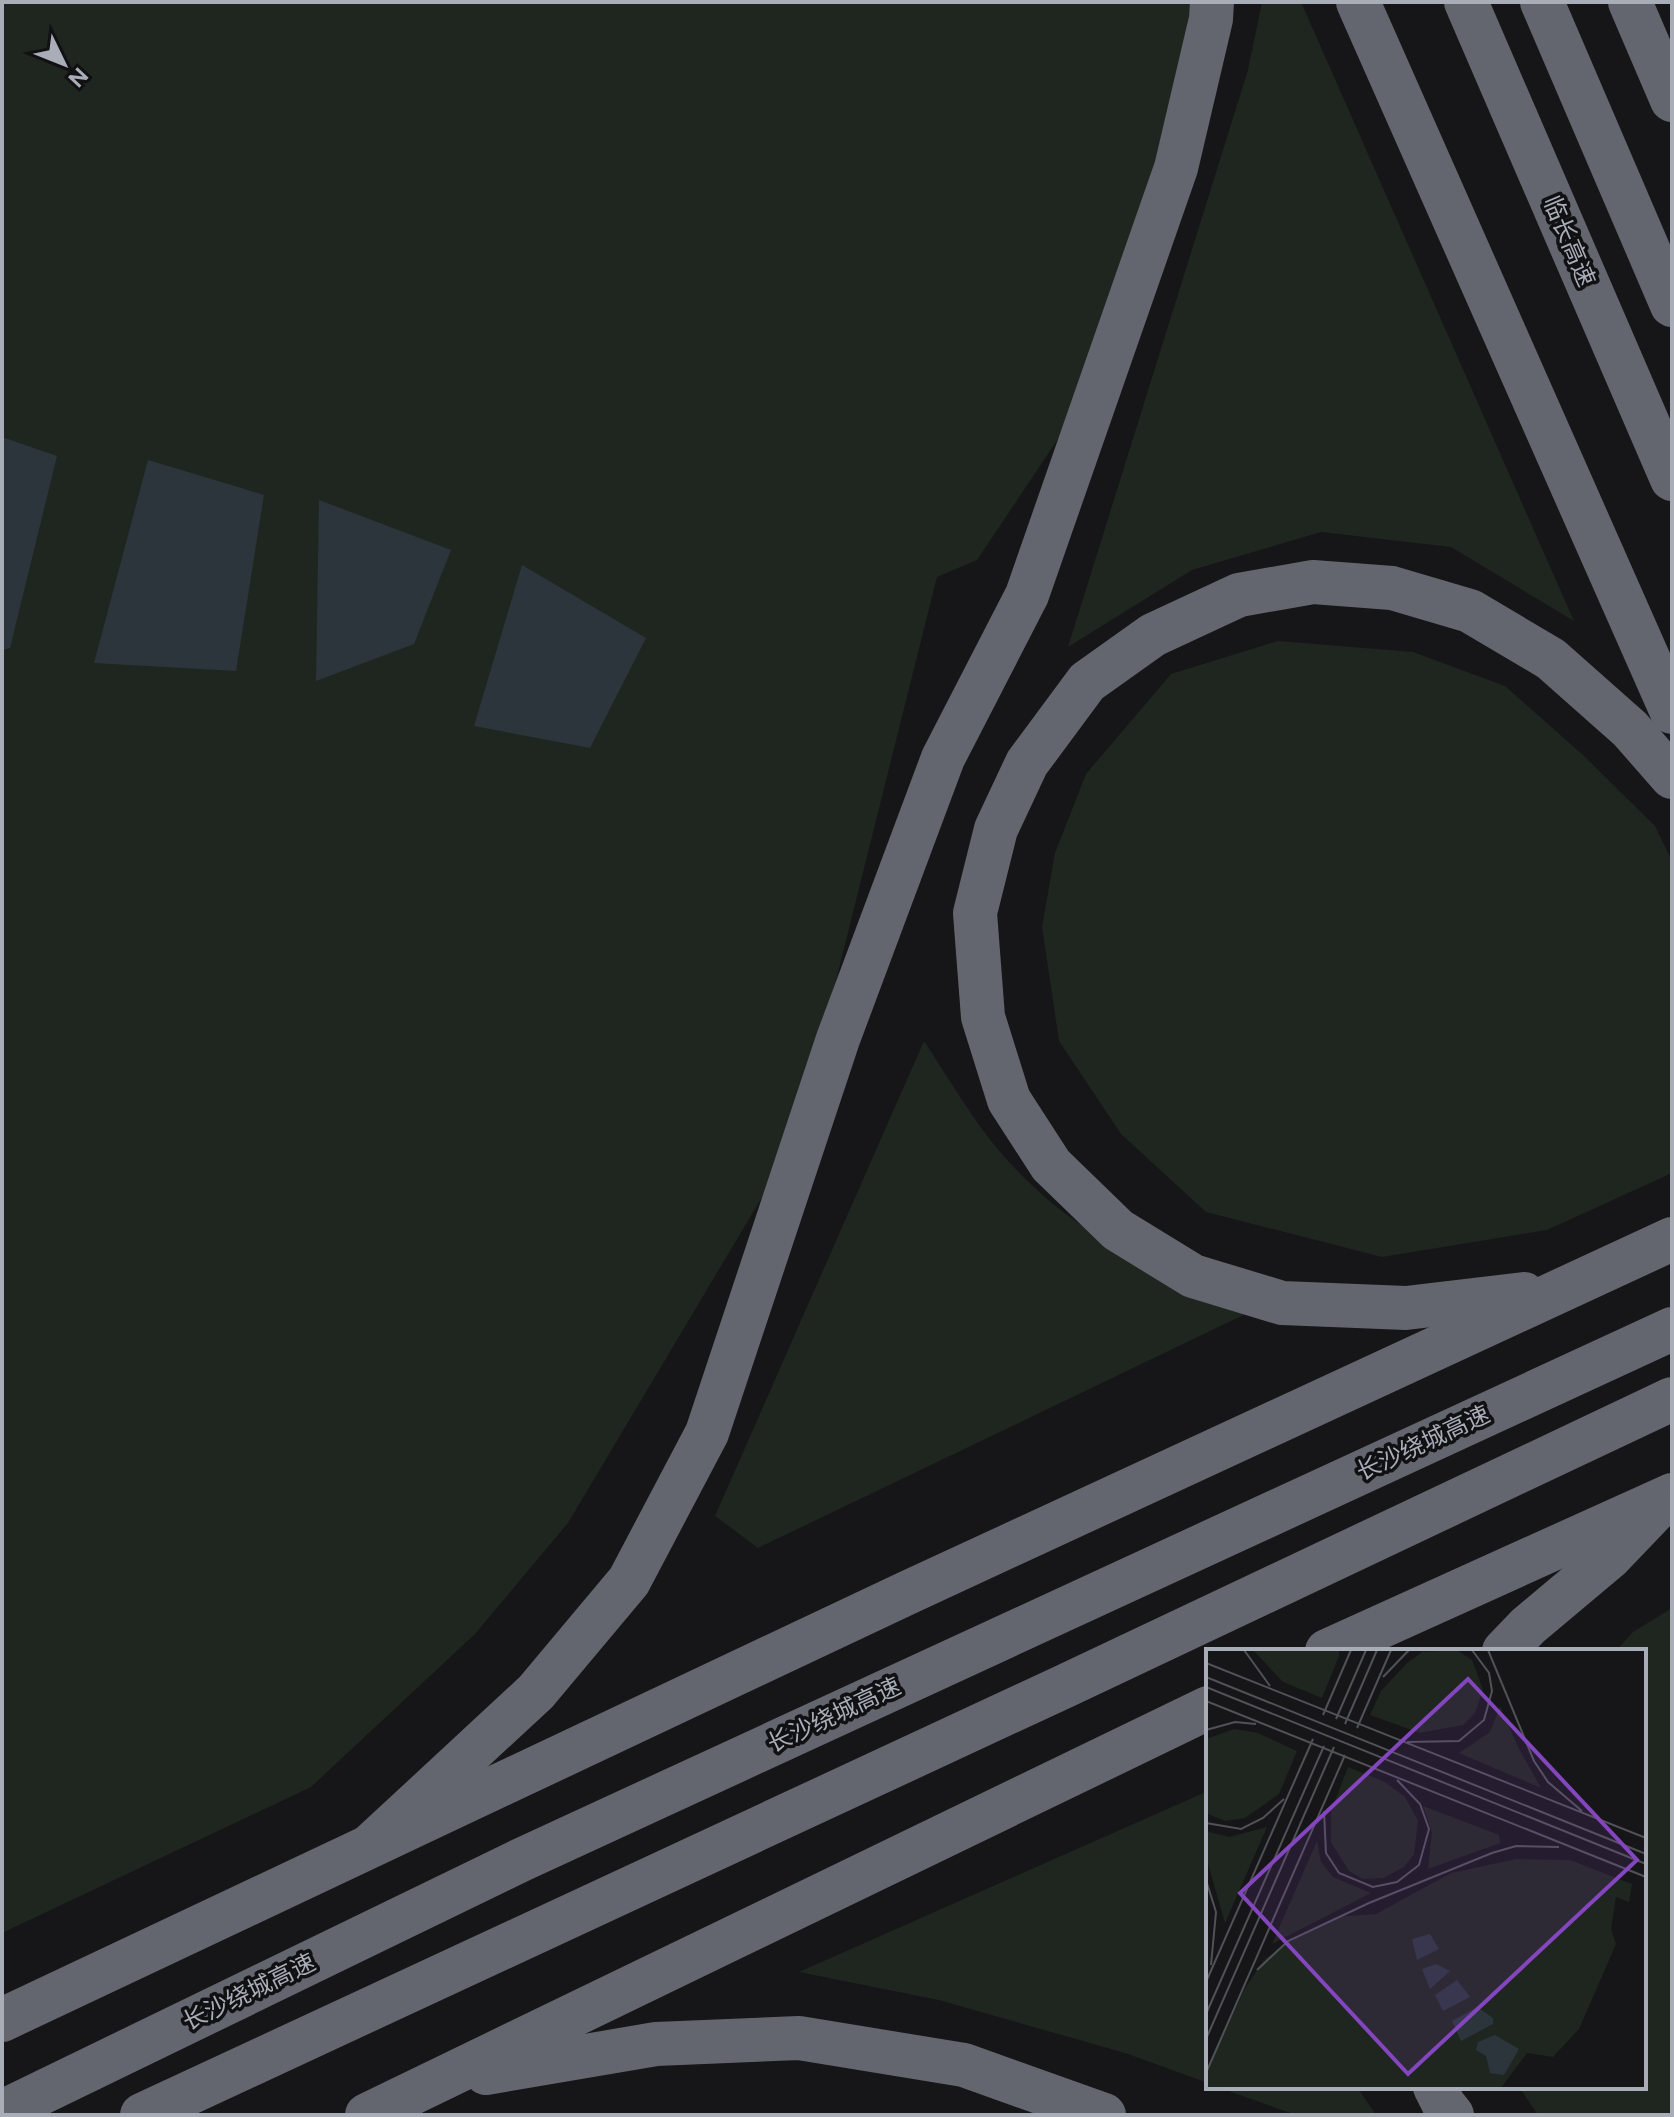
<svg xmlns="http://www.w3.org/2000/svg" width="1674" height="2117" font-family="Figtree,'Noto Sans SC',sans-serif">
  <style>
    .green { fill: #1e261f }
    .water { fill: #2c353c }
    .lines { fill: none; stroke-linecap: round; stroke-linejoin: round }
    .highway { stroke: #63666e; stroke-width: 44 }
    .labels { text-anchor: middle; stroke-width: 7; stroke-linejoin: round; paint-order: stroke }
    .street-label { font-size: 24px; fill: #a8adb8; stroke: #111113 }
    .inset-road { fill: none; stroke: #505258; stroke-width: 2 }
    .view { fill: #8446be; fill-opacity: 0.15; stroke: #8446be; stroke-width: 4 }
    .inset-edge { fill: none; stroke: #a8adb8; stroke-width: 4 }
  </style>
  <rect width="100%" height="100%" fill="#161618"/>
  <g class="green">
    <path d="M 2,2 L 1212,2 L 1106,367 L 977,560 L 937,577 L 796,1140 L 568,1523 L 475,1634 L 311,1787 L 2,1933 Z"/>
    <path d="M 1262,2 L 1301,2 L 1574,621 L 1451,547 L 1321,532 L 1192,570 L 1068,647 L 1248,70 Z"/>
    <path d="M 1278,641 L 1413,652 L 1505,686 L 1584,756 L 1655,826 L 1672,861 L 1672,1173 L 1547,1230 L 1382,1257 L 1206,1212 L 1121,1134 L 1059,1041 L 1042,927 L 1055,853 L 1086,774 L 1171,674 Z"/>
    <path d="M 924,1041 C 952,1083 978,1130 1013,1166 C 1083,1242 1165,1273 1260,1307 L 758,1548 L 715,1516 Z"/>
    <path d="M 1672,1608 L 1672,2115 L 1538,2115 L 1519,2087 L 1644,2087 L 1644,1651 L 1616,1651 L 1633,1632 Z"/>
    <path d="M 1208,1791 L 1208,2083 L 1125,2053 L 939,2000 L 799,1972 Z"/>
    <path d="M 1218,2087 L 1357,2087 L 1376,2115 L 1296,2115 Z"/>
  </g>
  <g class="water">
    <path d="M 2,437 L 57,456 L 10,648 L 2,650 Z"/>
    <path d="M 148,460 L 264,495 L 236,671 L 94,663 Z"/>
    <path d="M 319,500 L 451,550 L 414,644 L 316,681 Z"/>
    <path d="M 522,565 L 646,638 L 590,748 L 474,726 Z"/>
  </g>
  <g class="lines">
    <g class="highway">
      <path d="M 1358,2 L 1672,712"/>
      <path d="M 1466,2 L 1672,479"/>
      <path d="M 1542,2 L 1672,305"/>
      <path d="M 1630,2 L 1672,100"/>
      <path d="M 1524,1294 L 1406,1308 L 1282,1303 L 1193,1276 L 1118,1230 L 1051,1165 L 1009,1100 L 983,1017 L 975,913 L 996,829 L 1027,763 L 1087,682 L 1153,635 L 1239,595 L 1313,582 L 1392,588 L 1470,611 L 1551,659 L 1630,729 L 1672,777"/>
      <path d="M 1327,1651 L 1672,1495"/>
      <path d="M 1504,1651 L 1528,1626 L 1609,1558 L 1654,1511"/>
      <path d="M 371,1845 L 536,1692 L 629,1581 L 707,1433 L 838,1039 L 943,758 L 1027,595 L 1176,168 L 1211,19 L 1212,2"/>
      <path d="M 2,2020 L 909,1592 L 1672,1239"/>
      <path d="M 486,2073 L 656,2044 L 799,2038 L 964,2065 L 1104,2115"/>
      <path d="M 1435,2087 L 1444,2105 L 1452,2115"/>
      <path d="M 2,2112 L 521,1860 L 1672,1329"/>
      <path d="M 142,2115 L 1065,1686 L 1672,1399"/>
      <path d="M 367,2115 L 1208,1708"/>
    </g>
  </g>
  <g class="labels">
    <g class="street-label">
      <text transform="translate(1569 241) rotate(67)" y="8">临长高速</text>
      <text transform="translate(1423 1443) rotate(-25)" y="8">长沙绕城高速</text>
      <text transform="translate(834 1715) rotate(-25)" y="8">长沙绕城高速</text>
      <text transform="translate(249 1992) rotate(-26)" y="8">长沙绕城高速</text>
    </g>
  </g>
  <g transform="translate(1206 1649)">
    <rect width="440" height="440" fill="#161618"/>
    <path d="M 47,1 L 133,1 L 133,7 L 116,49 L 77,33 ZM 251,1 L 266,11 L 277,40 L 269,64 L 257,76 L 214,84 L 164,66 L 175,42 L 201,14 L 216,3 ZM 294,57 L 311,96 L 335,139 L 253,104 L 284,83 ZM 28,80 L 52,84 L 91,102 L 73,145 L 39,169 L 19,172 L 0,164 L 0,90 ZM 142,118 L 179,133 L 199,148 L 212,172 L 208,205 L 198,218 L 177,229 L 157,230 L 143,222 L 125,193 L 125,162 ZM 217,157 L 293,186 L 294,194 L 222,220 L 226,183 ZM 61,178 L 19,274 L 0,208 L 0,182 L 23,188 ZM 111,192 L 115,213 L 127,228 L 165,244 L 66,295 ZM 310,210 L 364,211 L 426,235 L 423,253 L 410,248 L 405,280 L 410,295 L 373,380 L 347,408 L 321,404 L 295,439 L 0,439 L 0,424 L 39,339 L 58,311 L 82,292 L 130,268 L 170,265 L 245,224 Z" fill="#1e261f"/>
    <path d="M 224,285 L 233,300 L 211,311 L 206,290 ZM 230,315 L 244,322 L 224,340 L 216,320 ZM 251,331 L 264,348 L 237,362 L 229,346 ZM 271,358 L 287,369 L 287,375 L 255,392 L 246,372 ZM 289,386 L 313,400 L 298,426 L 284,424 L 280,407 L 270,401 L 272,393 Z" fill="#2c353c"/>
    <path class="inset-road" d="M 38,1 L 64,37M 282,1 L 328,112 L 342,133 L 376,162M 0,14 L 440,189M 0,28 L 440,205M 177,28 L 203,1M 0,38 L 440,215M 0,52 L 440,228M 117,66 L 145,1M 130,70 L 160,1M 139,75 L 171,1M 151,79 L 185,1M 0,81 L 29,73 L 50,75M 201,93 L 253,92 L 278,71 L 286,42 L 283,24 L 266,1M 118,162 L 120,204 L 133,224 L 167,238 L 191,233 L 213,216 L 223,180 L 214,155 L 191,131M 0,174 L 35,180 L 57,169 L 78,150M 0,231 L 10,263 L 5,316M 51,321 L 82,292 L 163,254 L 286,204 L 310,197 L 353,198M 0,333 L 107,90M 0,365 L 118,97M 0,390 L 128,98M 0,424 L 139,106"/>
    <path class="view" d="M 262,30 L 431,211 L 202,425 L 34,244 Z"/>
    <rect width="440" height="440" class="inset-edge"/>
  </g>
  <rect width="1674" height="2117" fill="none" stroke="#a8adb8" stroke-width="8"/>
  <g transform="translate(64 64) rotate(133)" stroke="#111113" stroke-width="6" paint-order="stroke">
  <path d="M0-6L14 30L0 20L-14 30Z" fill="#a8adb8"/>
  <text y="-12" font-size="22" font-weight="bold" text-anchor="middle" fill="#a8adb8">N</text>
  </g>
</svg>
